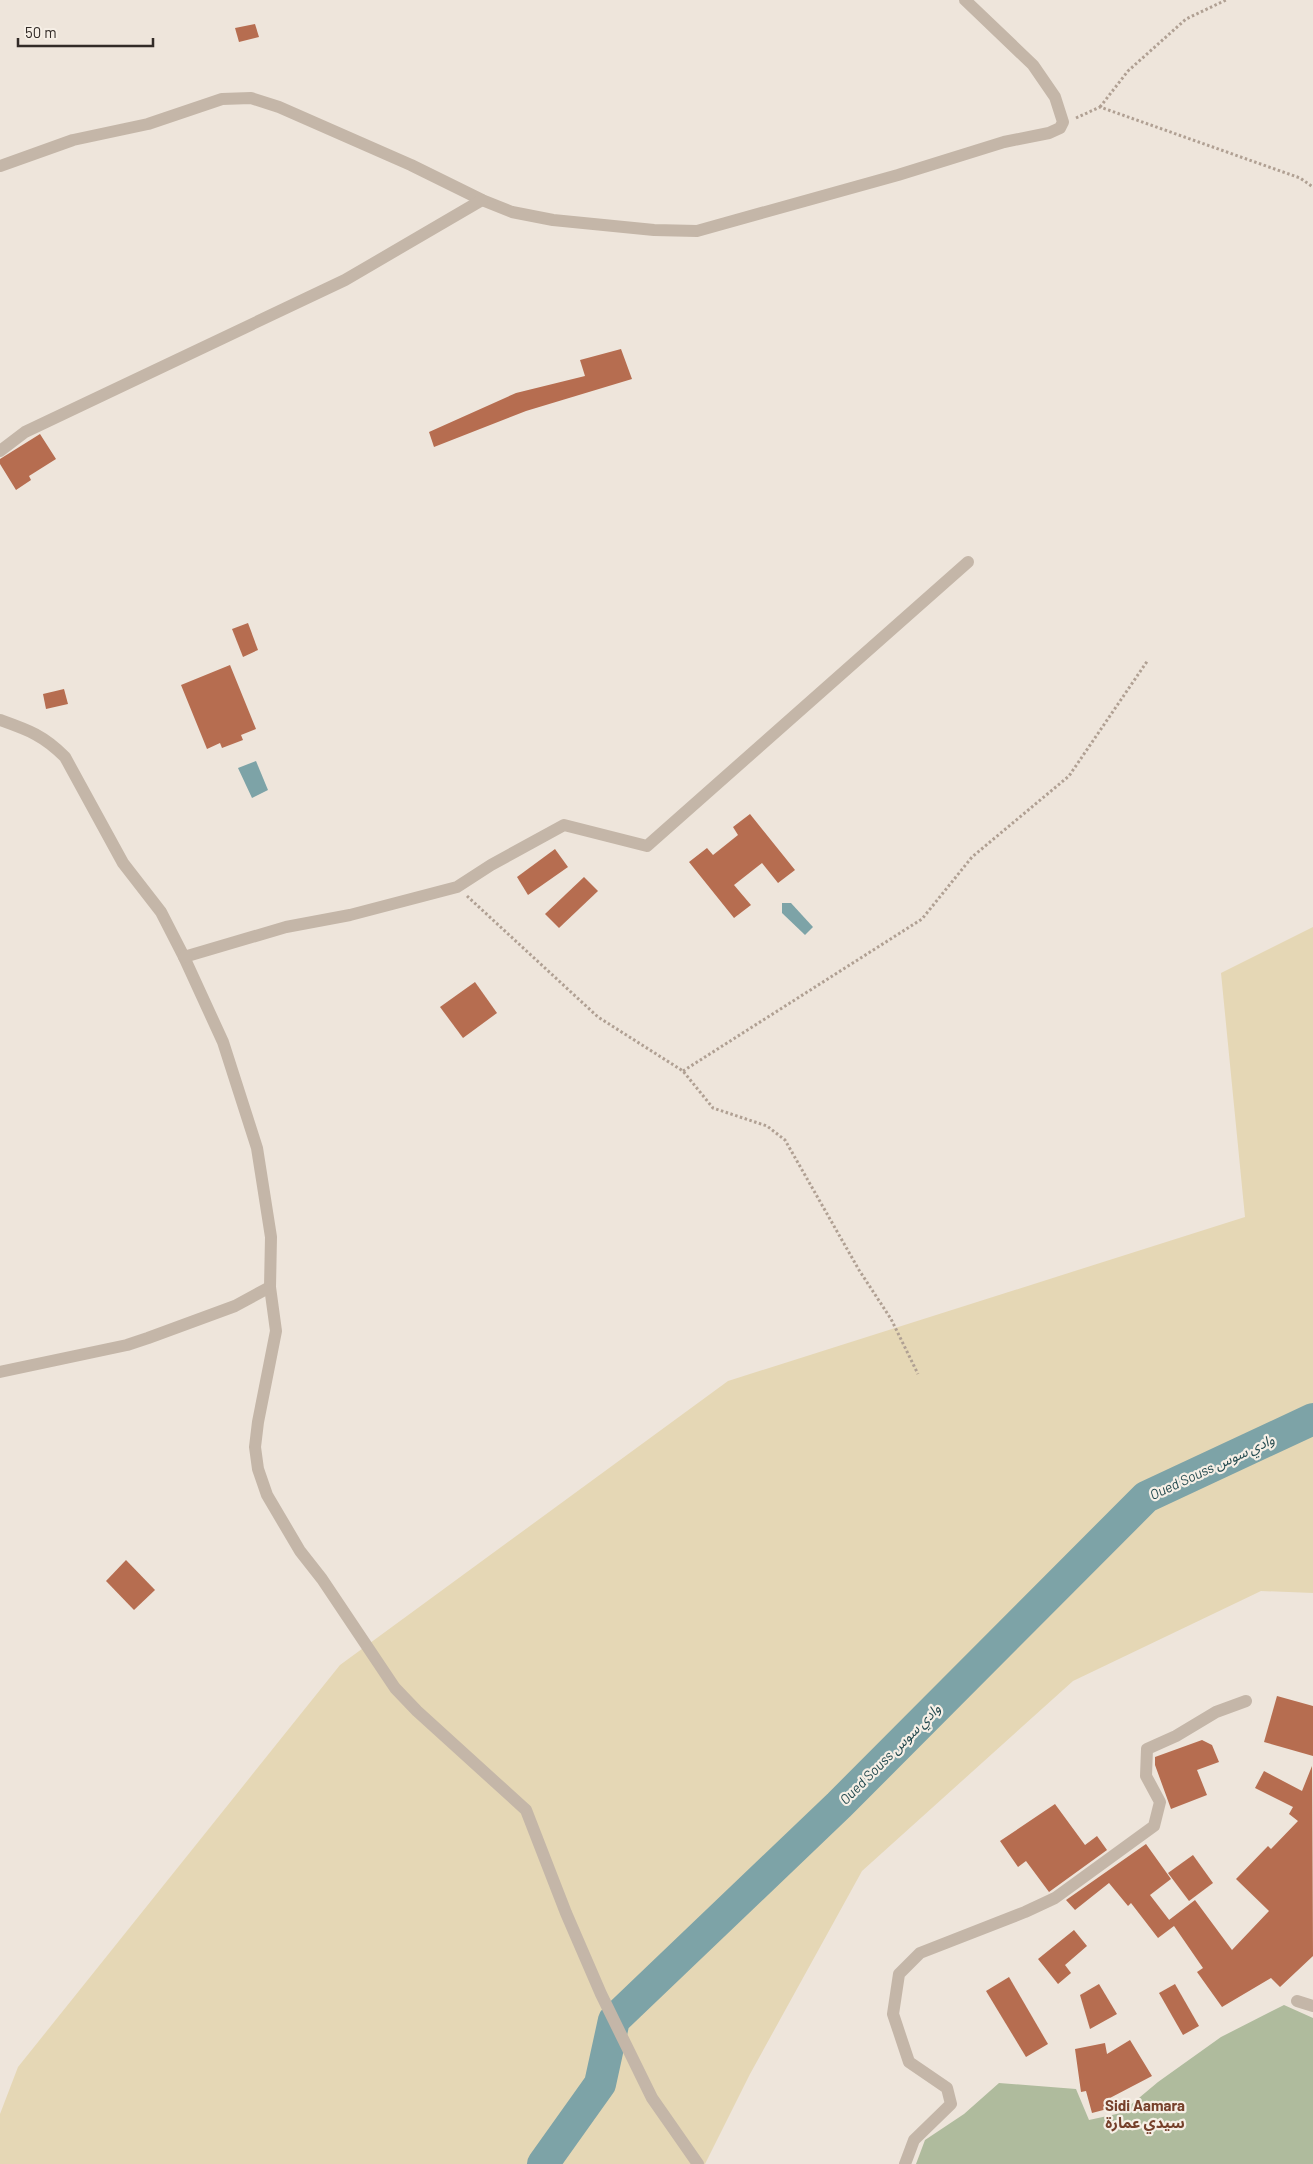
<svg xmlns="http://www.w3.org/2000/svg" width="1313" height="2164" font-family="Barlow,'Noto Sans Arabic',sans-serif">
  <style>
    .green { fill: #afbb9d }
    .sand { fill: #e5d7b5 }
    .water { fill: #7da3a7 }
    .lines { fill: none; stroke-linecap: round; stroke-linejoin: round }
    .river { stroke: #7da3a7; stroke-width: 32 }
    .building { fill: #b66d50 }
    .path { stroke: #b0a093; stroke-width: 3; stroke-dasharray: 2.5 2.5; stroke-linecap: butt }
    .minor { stroke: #c4b6a8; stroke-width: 12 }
    .labels { text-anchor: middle; stroke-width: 4.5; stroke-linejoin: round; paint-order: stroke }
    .water-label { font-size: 14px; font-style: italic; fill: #22494e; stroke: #f6efe6 }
    .quarter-label { font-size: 15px; font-weight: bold; fill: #76402b; stroke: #f6efe6 }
  </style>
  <rect width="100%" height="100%" fill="#eee5db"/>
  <path class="green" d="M 1284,2005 L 1313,2018 L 1313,2164 L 916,2164 L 925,2140 L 964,2114 L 999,2083 L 1076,2089 L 1089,2120 L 1121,2113 L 1158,2082 L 1221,2037 Z"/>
  <path class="sand" d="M 1313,927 L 1313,1593 L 1261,1591 L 1073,1681 L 862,1871 L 750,2074 L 705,2164 L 0,2164 L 0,2114 L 18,2067 L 340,1665 L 728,1381 L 1245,1217 L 1221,973 Z"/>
  <g class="water">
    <path d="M 256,761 L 268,790 L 252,798 L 238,768 Z"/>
    <path d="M 782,903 L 791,903 L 813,927 L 805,935 L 782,913 Z"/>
  </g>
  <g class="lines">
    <path class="river" d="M 543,2164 L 600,2084 L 614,2020 L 839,1805 L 1146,1497 L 1313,1419"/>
  </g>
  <g class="building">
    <path d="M 255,24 L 259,37 L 239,42 L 235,28 Z"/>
    <path d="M 621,349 L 632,379 L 526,411 L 434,447 L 429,432 L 516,393 L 585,376 L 580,360 Z"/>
    <path d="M 40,434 L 56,459 L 29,476 L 31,480 L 16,490 L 0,464 L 0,459 Z"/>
    <path d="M 248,623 L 258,650 L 243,657 L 232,629 Z"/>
    <path d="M 230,665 L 256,729 L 241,735 L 243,740 L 222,748 L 220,743 L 207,749 L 181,685 Z"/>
    <path d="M 64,689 L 68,704 L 46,709 L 43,694 Z"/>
    <path d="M 750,814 L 795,870 L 778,883 L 762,863 L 734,885 L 751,905 L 734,918 L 689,862 L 707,848 L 713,855 L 738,835 L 733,827 Z"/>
    <path d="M 555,849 L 568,867 L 528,895 L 517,877 Z"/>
    <path d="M 584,877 L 598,891 L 559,928 L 545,914 Z"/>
    <path d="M 475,982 L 497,1013 L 463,1038 L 440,1007 Z"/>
    <path d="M 126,1560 L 155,1590 L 134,1610 L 106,1581 Z"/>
    <path d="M 1277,1696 L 1313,1706 L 1313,1756 L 1264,1742 Z"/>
    <path d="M 1202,1740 L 1212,1745 L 1219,1762 L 1197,1770 L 1207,1795 L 1171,1809 L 1155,1765 L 1155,1757 Z"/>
    <path d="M 1312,1766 L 1313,1956 L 1280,1987 L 1271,1978 L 1222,2007 L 1197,1972 L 1203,1968 L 1174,1926 L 1158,1938 L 1131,1903 L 1128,1906 L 1109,1883 L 1075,1910 L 1066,1900 L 1146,1844 L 1171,1879 L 1150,1895 L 1170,1921 L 1169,1920 L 1195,1900 L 1232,1950 L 1269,1911 L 1236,1879 L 1268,1846 L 1271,1849 L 1298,1821 L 1289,1814 L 1293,1807 L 1255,1788 L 1264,1771 L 1302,1791 Z"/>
    <path d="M 1055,1804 L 1085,1845 L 1097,1836 L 1107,1850 L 1049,1892 L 1026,1861 L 1018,1867 L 1000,1841 Z"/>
    <path d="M 1193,1855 L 1213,1883 L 1189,1901 L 1168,1873 Z"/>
    <path d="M 1074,1930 L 1087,1946 L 1065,1965 L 1071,1973 L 1058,1984 L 1038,1959 Z"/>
    <path d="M 1009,1977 L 1048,2044 L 1026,2057 L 986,1991 Z"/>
    <path d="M 1099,1984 L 1117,2014 L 1090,2029 L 1080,1995 Z"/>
    <path d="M 1175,1984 L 1199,2026 L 1183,2035 L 1159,1993 Z"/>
    <path d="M 1130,2040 L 1152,2076 L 1108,2099 L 1111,2108 L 1092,2113 L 1086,2091 L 1081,2092 L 1075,2049 L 1105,2043 L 1107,2054 Z"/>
  </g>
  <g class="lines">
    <g class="path">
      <path d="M 1100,107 L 1128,71 L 1186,19 L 1226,0"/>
      <path d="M 1076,118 L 1100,107 L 1300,178 L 1313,187"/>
      <path d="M 467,896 L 598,1017 L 683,1071 L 713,1108 L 767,1126 L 785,1140 L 859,1270 L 891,1319 L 918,1374"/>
      <path d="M 683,1071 L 922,919 L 972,857 L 1069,776 L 1148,660"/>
    </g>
    <g class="minor">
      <path d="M 0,166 L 73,140 L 148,124 L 222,99 L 251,98 L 279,107 L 411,165 L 482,200 L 512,212 L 553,220 L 654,230 L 697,231 L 898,175 L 1004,142 L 1049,133 L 1060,128 L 1063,122 L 1055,97 L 1033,65 L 965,0"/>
      <path d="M 0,451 L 25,432 L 345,280 L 482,200"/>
      <path d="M 0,720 C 28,730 43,735 65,757 L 123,863 L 161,912 L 184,957 L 223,1042 L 257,1148 L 271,1237 L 270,1287 L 276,1331 L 258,1422 L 255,1447 L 258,1469 L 267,1495 L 300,1551 L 322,1579 L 395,1688 L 417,1711 L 526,1810 L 566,1913 L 601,1994 L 652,2098 L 698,2164"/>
      <path d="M 184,957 L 286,927 L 350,915 L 457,887 L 491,865 L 564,825 L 647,846 L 968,562"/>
      <path d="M 0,1372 L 127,1345 L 148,1338 L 235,1306 L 270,1287"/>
      <path d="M 1297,2001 L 1313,2006"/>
      <path d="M 905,2164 L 914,2140 L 951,2104 L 947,2088 L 909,2062 L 893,2014 L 899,1974 L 920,1953 L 1025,1912 L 1055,1898 L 1154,1826 L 1160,1802 L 1146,1776 L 1147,1749 L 1176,1736 L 1216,1712 L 1246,1701"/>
    </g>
  </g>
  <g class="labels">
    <g class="water-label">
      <text transform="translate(1212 1467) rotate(-25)" y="5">Oued Souss وادي سوس</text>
      <text transform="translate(890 1754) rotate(-45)" y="5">Oued Souss وادي سوس</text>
    </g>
    <g class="quarter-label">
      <text x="1145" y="2111">Sidi Aamara<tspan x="1145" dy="17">سيدي عمارة</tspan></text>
    </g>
  </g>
  <path d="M18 38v8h135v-8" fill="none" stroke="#322b27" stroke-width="2.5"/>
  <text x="25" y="38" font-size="15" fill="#322b27" stroke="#f6efe6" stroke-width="4" paint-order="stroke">50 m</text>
</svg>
